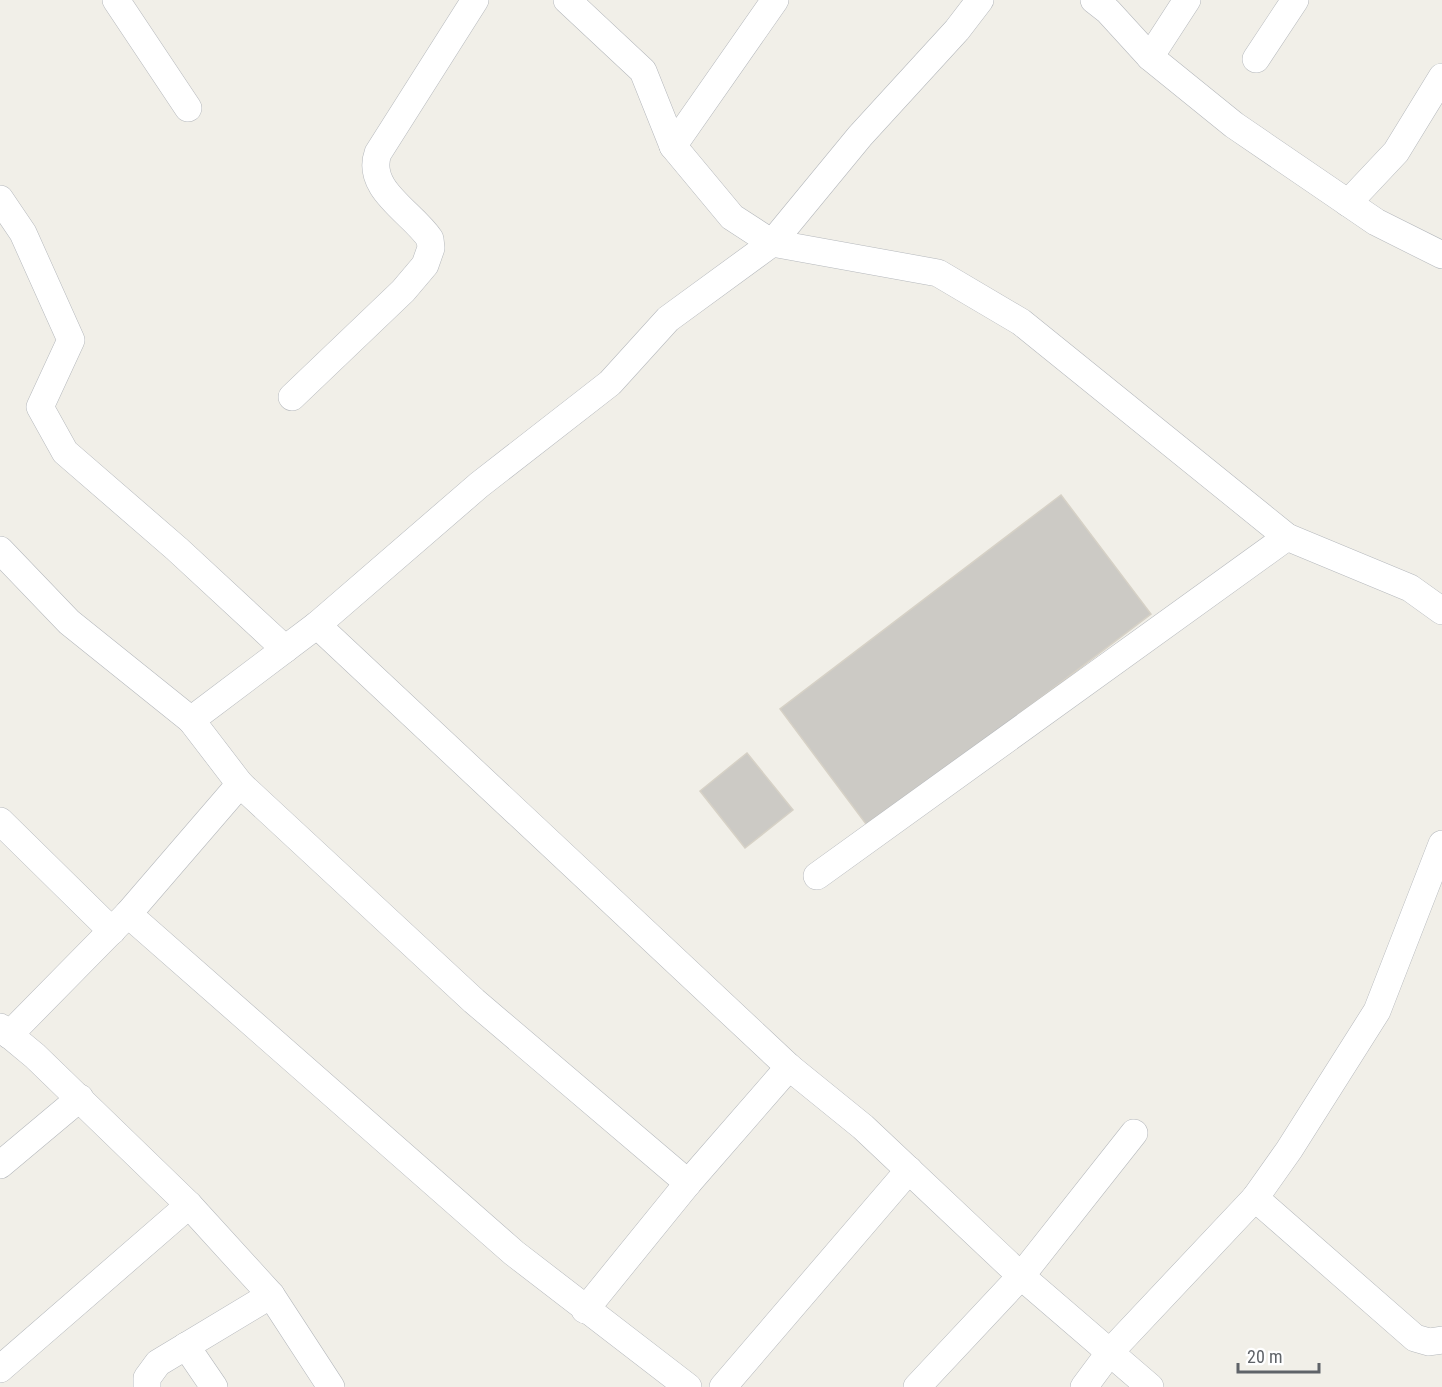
<svg xmlns="http://www.w3.org/2000/svg" width="1442" height="1387" font-family="'Roboto Condensed',sans-serif">
  <style>
    .building { fill: #cccac5; stroke: #d6d1c6; stroke-width: 1.5 }
    .lines { fill: none; stroke-linecap: round; stroke-linejoin: round }
    .minor-casing { stroke: #b5b8bc; stroke-width: 28 }
    .minor { stroke: #fff; stroke-width: 27 }
  </style>
  <rect width="100%" height="100%" fill="#f1efe8"/>
  <g class="building">
    <path d="M 1061,495 L 1151,614 L 869,828 L 780,709 Z"/>
    <path d="M 747,753 L 793,810 L 745,848 L 700,791 Z"/>
  </g>
  <g class="lines">
    <defs>
      <g id="minor">
        <path d="M 116,0 L 188,108"/>
        <path d="M 567,0 L 643,71 L 673,146 L 732,217 L 772,243 L 938,273 L 1021,322 L 1287,537 L 1410,588 L 1442,611"/>
        <path d="M 1094,0 L 1108,11 L 1150,57 L 1234,125 L 1376,222 L 1442,255"/>
        <path d="M 1150,57 L 1187,0"/>
        <path d="M 1256,59 L 1295,0"/>
        <path d="M 673,146 L 775,0"/>
        <path d="M 0,199 L 23,233 L 71,340 L 40,407 L 65,452 L 177,549 L 285,649"/>
        <path d="M 1348,203 L 1396,152 L 1442,77"/>
        <path d="M 292,397 L 403,291 L 425,265 L 431,248 L 430,239 C 412,212 365,189 378,153 L 475,0"/>
        <path d="M 0,550 L 69,622 L 191,720 L 240,784 L 474,1001 L 688,1183"/>
        <path d="M 317,625 L 789,1067 L 863,1127 L 1021,1276 L 1150,1387"/>
        <path d="M 191,720 L 317,625 L 479,485 L 610,383 L 668,319 L 772,243 L 860,136 L 957,30 L 980,0"/>
        <path d="M 0,821 L 112,931"/>
        <path d="M 817,876 L 1287,537"/>
        <path d="M 128,914 L 514,1253 L 688,1387"/>
        <path d="M 0,1027 L 35,1056 L 189,1205 L 271,1295 L 331,1387"/>
        <path d="M 9,1035 L 128,914 L 240,784"/>
        <path d="M 0,1165 L 80,1098"/>
        <path d="M 1255,1198 L 1415,1338 L 1429,1342 L 1442,1340"/>
        <path d="M 585,1310 L 688,1183 L 789,1067"/>
        <path d="M 186,1346 L 214,1387"/>
        <path d="M 0,1369 L 189,1205"/>
        <path d="M 147,1387 L 147,1378 L 158,1363 L 271,1295"/>
        <path d="M 723,1387 L 909,1170"/>
        <path d="M 917,1387 L 1021,1276 L 1134,1133"/>
        <path d="M 1084,1387 L 1110,1352 L 1255,1198 L 1289,1150 L 1377,1011 L 1442,844"/>
      </g>
    </defs>
    <use href="#minor" class="minor-casing"/>
    <use href="#minor" class="minor"/>
  </g>
  <path d="M1238 1363v9h81v-9" fill="none" stroke="#5f6368" stroke-width="3"/>
  <text x="1247" y="1363" font-size="18" fill="#5f6368" stroke="#ffffff" stroke-width="4.5" paint-order="stroke">20 m</text>
</svg>
